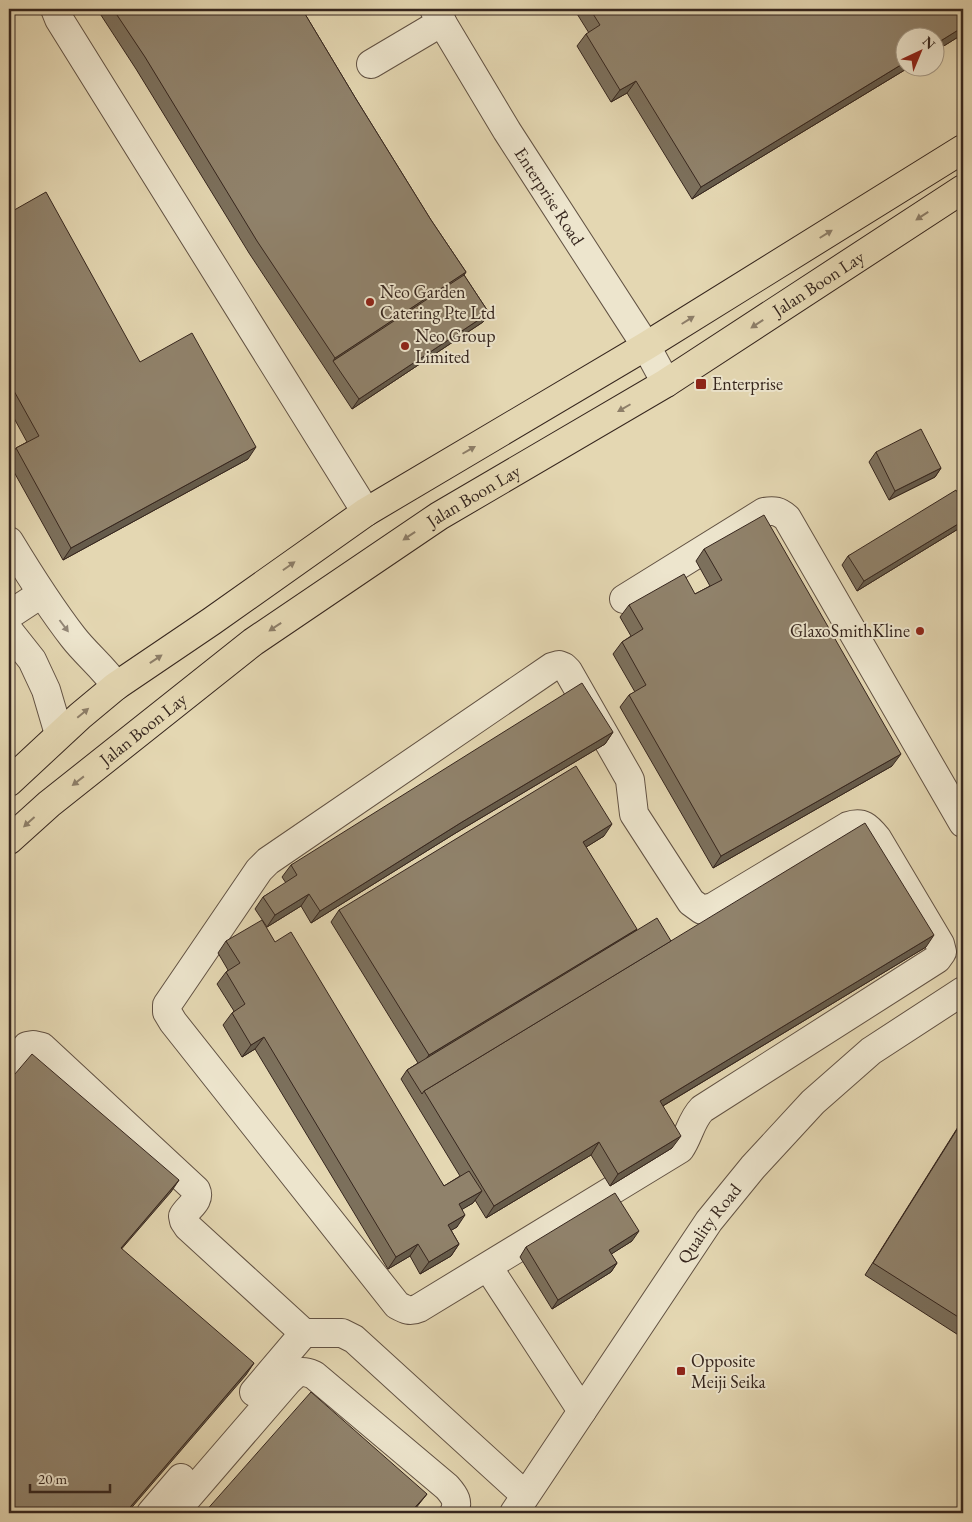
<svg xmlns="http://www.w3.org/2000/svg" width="972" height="1522" font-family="'EB Garamond',serif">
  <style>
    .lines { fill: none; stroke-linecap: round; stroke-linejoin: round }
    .minor-casing { stroke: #625243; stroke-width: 30 }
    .major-casing { stroke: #36261e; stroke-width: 30 }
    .minor { stroke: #ede5cd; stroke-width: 28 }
    .major { stroke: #e4d7b2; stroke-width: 28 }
    .wall { fill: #7c705c; stroke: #36261e }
    .shaded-wall { fill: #655b4b; stroke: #36261e }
    .building { fill: #90826b; stroke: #36261e }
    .oneway { fill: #8d7e68 }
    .oneway2 { fill: #928676 }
    .poi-dot { fill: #8f2418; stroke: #ede5cd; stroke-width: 2 }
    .labels { text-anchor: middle; stroke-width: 4; stroke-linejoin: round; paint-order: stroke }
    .street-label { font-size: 18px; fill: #36261e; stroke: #ede5cd }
    .poi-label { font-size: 18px; fill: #36261e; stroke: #ede5cd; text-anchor: start }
  </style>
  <rect width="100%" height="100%" fill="#e4d7b2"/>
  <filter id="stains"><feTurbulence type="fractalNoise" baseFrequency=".004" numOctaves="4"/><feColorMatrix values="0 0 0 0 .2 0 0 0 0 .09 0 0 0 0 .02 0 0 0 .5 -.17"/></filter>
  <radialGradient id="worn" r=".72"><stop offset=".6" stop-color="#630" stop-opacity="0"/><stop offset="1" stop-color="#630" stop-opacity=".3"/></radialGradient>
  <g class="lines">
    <defs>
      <g id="minor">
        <path d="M 55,9 L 59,19 L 366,512"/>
        <path id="s1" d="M 434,9 L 507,131 L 646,346 L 666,383"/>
        <path d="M 371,64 L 442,22"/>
        <path d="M 9,541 C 29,574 49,606 73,637 C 86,654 104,668 116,686"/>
        <path d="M 624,599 L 764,512 C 774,510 779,511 787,518 L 963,823"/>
        <path d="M 9,615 L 41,594"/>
        <path d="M 9,631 L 32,660 L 46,690 L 59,734"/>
        <path d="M 559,665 L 564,667 L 568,671 L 628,776 L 630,780 L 634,814 L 691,902 L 702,910 L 713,907 L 848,826 C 863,821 868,827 877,838 L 940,944 L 942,952 L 937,959 L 702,1109 C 691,1120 689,1136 680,1149 L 419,1308 C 410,1312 406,1310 397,1305 L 173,1022 L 167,1012 L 167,1005 L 259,870 L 268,861 L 552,667 Z"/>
        <path d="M 9,1068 L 27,1046 L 33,1045 L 42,1047 L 196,1190 C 201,1201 188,1207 183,1216 L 184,1221 L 188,1227 L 304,1333 L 342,1333 L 354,1339 L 525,1495"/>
        <path d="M 488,1267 L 582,1411"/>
        <path d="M 254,1392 L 304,1333"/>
        <path d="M 151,1513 L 181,1478"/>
        <path d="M 174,1513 L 287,1382 C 297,1372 300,1369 314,1375 L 447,1487 C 455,1496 459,1502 454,1513"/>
        <path id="s2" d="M 514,1513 L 709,1221 L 753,1167 L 813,1102 L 871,1051 L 963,991"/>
      </g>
      <g id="major">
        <path d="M 9,782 L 80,716 L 116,686 L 212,621 L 366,512 L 646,346 L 963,149"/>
        <path id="s3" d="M 9,840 L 49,804 L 253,642 L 439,516 L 666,383 L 963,189"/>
      </g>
    </defs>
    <use href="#minor" class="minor-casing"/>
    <use href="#major" class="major-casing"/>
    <use href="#minor" class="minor"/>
    <use href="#major" class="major"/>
  </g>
  <g class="wall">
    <path d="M 97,9 L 302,9 L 356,99 L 431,220 L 466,272 L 464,275 L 489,313 L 483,322 L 352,409 L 249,253 L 136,69 Z"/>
    <path d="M 574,9 L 963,9 L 963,34 L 934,52 L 904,68 L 908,68 L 692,199 L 627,93 L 611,102 L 577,46 L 586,34 L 589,33 Z"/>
    <path d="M 9,213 L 140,362 L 248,459 L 63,560 L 9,463 L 9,459 L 16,448 L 27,442 L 9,409 Z"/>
    <path d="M 876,452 L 941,468 L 935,477 L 889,500 L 869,462 Z"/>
    <path d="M 963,503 L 963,526 L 857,591 L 842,565 L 848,556 Z"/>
    <path d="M 704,549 L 892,766 L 713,868 L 620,707 L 629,695 L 635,692 L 613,654 L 622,642 L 631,636 L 620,617 L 629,605 L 695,594 L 710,586 L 696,561 Z"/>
    <path d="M 963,609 L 963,627 L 958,617 Z"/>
    <path d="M 613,732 L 605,744 L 454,834 L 311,923 L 301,906 L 267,927 L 255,909 L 263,897 L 286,883 L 282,877 L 291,865 Z"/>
    <path d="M 604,836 L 586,847 L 634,932 L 671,941 L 926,947 L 663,1106 L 672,1148 L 610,1186 L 591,1155 L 486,1218 L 475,1200 L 473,1203 L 462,1209 L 457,1227 L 451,1230 L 459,1244 L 451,1256 L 420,1274 L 410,1256 L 388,1269 L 255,1049 L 242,1057 L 223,1025 L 232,1013 L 234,1011 L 217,984 L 226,972 L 228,970 L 218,953 L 226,941 L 275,942 L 444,1186 L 460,1176 L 401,1079 L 407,1070 L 418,1063 L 331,922 L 339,910 Z"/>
    <path d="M 963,1119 L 963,1338 L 865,1275 Z"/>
    <path d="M 632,1241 L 611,1254 L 617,1263 L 611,1272 L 552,1309 L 520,1257 L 526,1247 Z"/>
  </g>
  <g class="shaded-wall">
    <path d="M 963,27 L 963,34 L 934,52 L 934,45 Z"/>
    <path d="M 904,63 L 904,68 L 908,68 L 692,199 L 701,187 Z"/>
    <path d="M 636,81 L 627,93 L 611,102 L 620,90 Z"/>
    <path d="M 466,272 L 457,284 L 333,361 L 335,358 Z"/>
    <path d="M 489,313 L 483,322 L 352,409 L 359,399 Z"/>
    <path d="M 256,447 L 248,459 L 63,560 L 71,548 Z"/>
    <path d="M 941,468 L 935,477 L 889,500 L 895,491 Z"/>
    <path d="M 963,521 L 963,526 L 857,591 L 864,581 Z"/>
    <path d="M 613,732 L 605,744 L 454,834 L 311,923 L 320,911 L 462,822 Z"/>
    <path d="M 901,754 L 892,766 L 713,868 L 721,856 Z"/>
    <path d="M 612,824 L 604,836 L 575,854 L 583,842 Z"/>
    <path d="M 309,894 L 301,906 L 267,927 L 275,915 Z"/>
    <path d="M 637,929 L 628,941 L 420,1067 L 429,1055 Z"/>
    <path d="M 934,935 L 926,947 L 651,1113 L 660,1101 Z"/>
    <path d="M 264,1037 L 255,1049 L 242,1057 L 251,1045 Z"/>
    <path d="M 681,1136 L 672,1148 L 610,1186 L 618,1174 Z"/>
    <path d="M 599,1142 L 591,1155 L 486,1218 L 494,1206 Z"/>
    <path d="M 179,1180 L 171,1192 L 112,1260 L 121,1248 Z"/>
    <path d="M 482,1191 L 473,1203 L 451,1216 L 459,1204 Z"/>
    <path d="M 465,1215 L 457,1227 L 440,1237 L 448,1225 Z"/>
    <path d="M 639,1231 L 632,1241 L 602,1260 L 609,1250 Z"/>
    <path d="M 418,1244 L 410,1256 L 388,1269 L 396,1257 Z"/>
    <path d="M 459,1244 L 451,1256 L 420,1274 L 429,1262 Z"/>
    <path d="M 617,1263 L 611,1272 L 552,1309 L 558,1300 Z"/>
    <path d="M 254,1363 L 246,1375 L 127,1513 L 125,1513 Z"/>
    <path d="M 427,1494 L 412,1513 L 410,1513 Z"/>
  </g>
  <g class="building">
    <path d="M 113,9 L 302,9 L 356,99 L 431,220 L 466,272 L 335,358 L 257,241 L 145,57 Z"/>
    <path d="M 590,9 L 963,9 L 963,27 L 934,45 L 934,38 L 904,38 L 904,63 L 701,187 L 636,81 L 620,90 L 586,34 L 600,25 Z"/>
    <path d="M 46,192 L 140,362 L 192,333 L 256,447 L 71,548 L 16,448 L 39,436 L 9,382 L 9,213 Z"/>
    <path d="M 464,275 L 489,313 L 359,399 L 333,361 Z"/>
    <path d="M 921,429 L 941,468 L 895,491 L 876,452 Z"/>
    <path d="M 956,490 L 963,503 L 963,521 L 864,581 L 848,556 Z"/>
    <path d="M 764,515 L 901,754 L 721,856 L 629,695 L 646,685 L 622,642 L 643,629 L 629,605 L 684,574 L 695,594 L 722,580 L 704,549 Z"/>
    <path d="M 582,683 L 613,732 L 462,822 L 320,911 L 309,894 L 275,915 L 263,897 L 297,875 L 291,865 Z"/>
    <path d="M 576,766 L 612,824 L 583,842 L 637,929 L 429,1055 L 339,910 Z"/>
    <path d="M 865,823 L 934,935 L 660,1101 L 681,1136 L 618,1174 L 599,1142 L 494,1206 L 424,1091 Z"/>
    <path d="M 657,918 L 671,941 L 424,1091 L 422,1094 L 407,1070 Z"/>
    <path d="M 262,920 L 275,942 L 291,932 L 444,1186 L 469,1171 L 482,1191 L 459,1204 L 465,1215 L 448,1225 L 459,1244 L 429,1262 L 418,1244 L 396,1257 L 264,1037 L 251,1045 L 232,1013 L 245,1004 L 226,972 L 240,963 L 226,941 Z"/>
    <path d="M 32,1054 L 179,1180 L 121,1248 L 254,1363 L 125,1513 L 9,1513 L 9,1081 Z"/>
    <path d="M 963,1120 L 963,1320 L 873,1263 Z"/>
    <path d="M 615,1193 L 639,1231 L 609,1250 L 617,1263 L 558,1300 L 526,1247 Z"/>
    <path d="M 311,1392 L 427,1494 L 410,1513 L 204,1513 Z"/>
  </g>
  <defs><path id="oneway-solid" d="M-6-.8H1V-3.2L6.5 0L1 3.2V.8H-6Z" transform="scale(1.25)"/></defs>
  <g class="oneway">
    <use href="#oneway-solid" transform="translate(922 216) rotate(147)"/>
    <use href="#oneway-solid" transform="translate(826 234) rotate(-32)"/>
    <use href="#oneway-solid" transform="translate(688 320) rotate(-32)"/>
    <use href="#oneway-solid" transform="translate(757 324) rotate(147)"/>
    <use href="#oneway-solid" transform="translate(624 408) rotate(150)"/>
    <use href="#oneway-solid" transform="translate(469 450) rotate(-30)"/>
    <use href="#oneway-solid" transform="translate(409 536) rotate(146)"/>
    <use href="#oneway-solid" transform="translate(289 566) rotate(-35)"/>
    <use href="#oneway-solid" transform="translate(275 627) rotate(146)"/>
    <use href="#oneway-solid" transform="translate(156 659) rotate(-34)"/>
    <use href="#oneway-solid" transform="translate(83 713) rotate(-40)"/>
    <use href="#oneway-solid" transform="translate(78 781) rotate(142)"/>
    <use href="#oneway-solid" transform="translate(29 822) rotate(138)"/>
  </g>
  <use class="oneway2" href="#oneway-solid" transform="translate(64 626) rotate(53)"/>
  <g class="poi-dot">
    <circle cx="370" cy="302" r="5"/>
    <circle cx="405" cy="346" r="5"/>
    <rect x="695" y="378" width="12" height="12" rx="2.5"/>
    <circle cx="920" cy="631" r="5"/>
    <rect x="676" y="1366" width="10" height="10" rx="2.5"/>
  </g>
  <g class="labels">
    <g class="street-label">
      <text dy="6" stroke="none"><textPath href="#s1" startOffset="220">Enterprise Road</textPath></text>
      <text dy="6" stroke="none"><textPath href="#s3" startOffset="984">Jalan Boon Lay</textPath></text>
      <text dy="6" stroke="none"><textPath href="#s3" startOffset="579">Jalan Boon Lay</textPath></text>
      <text dy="6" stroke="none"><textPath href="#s3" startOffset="174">Jalan Boon Lay</textPath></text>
      <text dy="6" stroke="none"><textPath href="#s2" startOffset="349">Quality Road</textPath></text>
    </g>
    <g class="poi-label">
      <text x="380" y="298">Neo Garden<tspan x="380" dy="21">Catering Pte Ltd</tspan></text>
      <text x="415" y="342">Neo Group<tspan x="415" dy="21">Limited</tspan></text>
      <text x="712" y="390">Enterprise</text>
      <text x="910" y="637" text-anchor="end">GlaxoSmithKline</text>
      <text x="691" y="1367">Opposite<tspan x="691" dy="21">Meiji Seika</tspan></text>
    </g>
  </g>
  <rect width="972" height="1522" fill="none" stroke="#e4d7b2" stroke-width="30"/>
  <rect x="10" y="10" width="952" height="1502" fill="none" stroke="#36261e" stroke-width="2.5"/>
  <rect x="15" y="15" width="942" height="1492" fill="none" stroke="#36261e"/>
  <g transform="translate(920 52) rotate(44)"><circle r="24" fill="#ede5cd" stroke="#a49987"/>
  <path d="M0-4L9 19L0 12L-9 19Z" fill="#8f2418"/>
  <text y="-8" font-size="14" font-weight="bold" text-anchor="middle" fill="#36261e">N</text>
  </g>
  <path d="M30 1484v8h80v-8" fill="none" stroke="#36261e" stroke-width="2.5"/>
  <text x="38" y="1484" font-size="15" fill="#36261e" stroke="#ede5cd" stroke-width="4" paint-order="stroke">20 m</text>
  <rect width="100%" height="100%" filter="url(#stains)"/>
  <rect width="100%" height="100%" fill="url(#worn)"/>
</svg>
